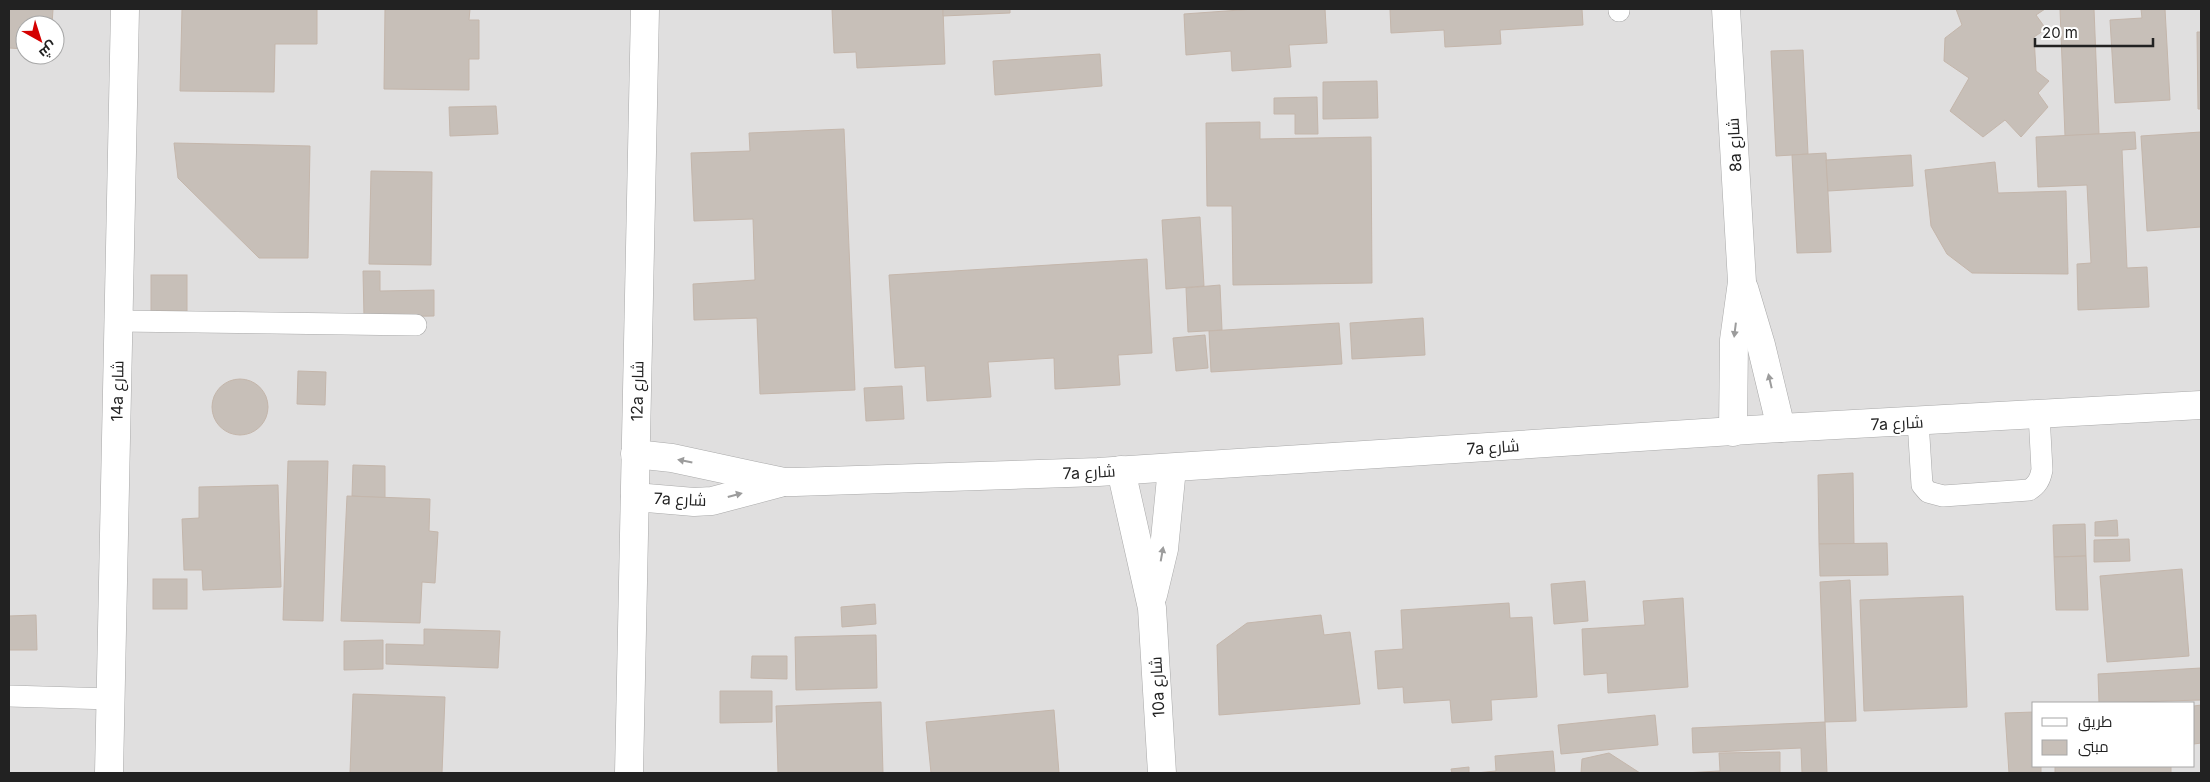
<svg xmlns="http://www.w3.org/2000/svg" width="2210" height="782" font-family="Inter,Cairo,sans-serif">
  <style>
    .residential { fill: #e0dfdf; fill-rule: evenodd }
    .building { fill: #c7bfb8; stroke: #c4b6ab }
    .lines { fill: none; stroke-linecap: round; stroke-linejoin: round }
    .lane-casing { stroke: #a9a9a9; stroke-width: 22 }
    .street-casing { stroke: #a9a9a9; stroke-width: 29 }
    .lane { stroke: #fff; stroke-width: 21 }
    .street { stroke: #fff; stroke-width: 28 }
    .oneway { fill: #9c9c9c }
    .labels { text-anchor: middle; stroke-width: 4; stroke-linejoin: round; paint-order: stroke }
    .street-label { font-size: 16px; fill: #222; stroke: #fff }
  </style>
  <rect width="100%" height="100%" fill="#f2efe9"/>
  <path class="residential" d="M 9,9 L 2201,9 L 2201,773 L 9,773 ZM 25,25 L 55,25 L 55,55 L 25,55 ZM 2034,703 L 2194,703 L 2194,766 L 2034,766 Z"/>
  <g class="building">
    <path d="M 9,9 L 53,9 L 52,25 L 25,25 L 25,49 L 9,48 Z"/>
    <path d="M 182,9 L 317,9 L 317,44 L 275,44 L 274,92 L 180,91 Z"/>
    <path d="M 385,9 L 470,9 L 469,20 L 479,20 L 479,59 L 469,59 L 469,90 L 384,89 Z"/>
    <path d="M 832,9 L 943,9 L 945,64 L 857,68 L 856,52 L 834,53 Z"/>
    <path d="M 943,9 L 1010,9 L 1010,13 L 943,16 Z"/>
    <path d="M 1254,9 L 1325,9 L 1327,43 L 1289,45 L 1291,67 L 1232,71 L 1231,51 L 1186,55 L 1184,14 Z"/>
    <path d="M 1390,9 L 1582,9 L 1583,25 L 1500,30 L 1501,44 L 1445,47 L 1444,30 L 1391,33 Z"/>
    <path d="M 1956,9 L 2045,9 L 2036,15 L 2046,29 L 2034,37 L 2036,71 L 2049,81 L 2038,93 L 2048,107 L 2021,137 L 2005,120 L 1983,137 L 1950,111 L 1969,78 L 1944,61 L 1945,38 L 1962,25 Z"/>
    <path d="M 2060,9 L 2094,9 L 2099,134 L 2065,136 Z"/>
    <path d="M 2141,9 L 2165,9 L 2170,100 L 2115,103 L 2110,20 L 2142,18 Z"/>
    <path d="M 2197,32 L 2201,32 L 2201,109 L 2198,109 Z"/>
    <path d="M 1803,50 L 1808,154 L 1776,156 L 1771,51 Z"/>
    <path d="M 1100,54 L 1102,86 L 995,95 L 993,61 Z"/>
    <path d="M 1377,81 L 1378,118 L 1323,119 L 1323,82 Z"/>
    <path d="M 1317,97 L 1318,134 L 1295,134 L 1295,114 L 1274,114 L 1274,98 Z"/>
    <path d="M 496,106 L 498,134 L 450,136 L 449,107 Z"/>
    <path d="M 1260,122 L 1260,139 L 1371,137 L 1372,283 L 1233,285 L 1232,206 L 1207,206 L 1206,123 Z"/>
    <path d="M 844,129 L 855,390 L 760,394 L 757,318 L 694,320 L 693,284 L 755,280 L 753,219 L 694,221 L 691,153 L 750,151 L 749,133 Z"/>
    <path d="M 2135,132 L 2136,149 L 2122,150 L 2127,268 L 2147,267 L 2149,307 L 2078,310 L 2077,264 L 2091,263 L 2087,185 L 2038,187 L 2036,137 Z"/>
    <path d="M 2201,132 L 2201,227 L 2147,231 L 2141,136 Z"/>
    <path d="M 174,143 L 310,146 L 308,258 L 259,258 L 178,178 Z"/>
    <path d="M 1826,153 L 1831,252 L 1797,253 L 1792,155 Z"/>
    <path d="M 1911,155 L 1913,186 L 1828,191 L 1826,160 Z"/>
    <path d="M 1995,162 L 1998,193 L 2066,191 L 2068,274 L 1972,273 L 1947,254 L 1931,226 L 1925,170 Z"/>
    <path d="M 371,171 L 432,172 L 431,265 L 369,264 Z"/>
    <path d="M 1200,217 L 1204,286 L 1166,289 L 1162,220 Z"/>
    <path d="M 1147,259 L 1152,353 L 1118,355 L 1120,385 L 1055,389 L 1054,358 L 988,362 L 991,397 L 927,401 L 925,366 L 895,368 L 889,275 Z"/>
    <path d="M 363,271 L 380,271 L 380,291 L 434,290 L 434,316 L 364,317 Z"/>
    <rect x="151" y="275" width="36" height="36"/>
    <path d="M 1220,285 L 1222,330 L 1188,332 L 1186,288 Z"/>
    <path d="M 1423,318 L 1425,355 L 1352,359 L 1350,323 Z"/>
    <path d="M 1339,323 L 1342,364 L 1211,372 L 1209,331 Z"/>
    <path d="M 1205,335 L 1208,368 L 1176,371 L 1173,338 Z"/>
    <path d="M 298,371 L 326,372 L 325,405 L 297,404 Z"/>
    <circle cx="240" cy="407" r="28"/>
    <path d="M 902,386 L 904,419 L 866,421 L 864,388 Z"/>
    <path d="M 288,461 L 328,461 L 323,621 L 283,620 Z"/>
    <path d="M 353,465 L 385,466 L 385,498 L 352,496 Z"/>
    <path d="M 1853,473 L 1854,544 L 1819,544 L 1818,475 Z"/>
    <path d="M 278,485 L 281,587 L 203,590 L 202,570 L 184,570 L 182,519 L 199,518 L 199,487 Z"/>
    <path d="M 347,496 L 430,499 L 429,531 L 438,532 L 435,583 L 422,582 L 420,623 L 341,621 Z"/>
    <path d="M 2117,520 L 2118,536 L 2095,536 L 2095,522 Z"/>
    <path d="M 2085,524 L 2086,556 L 2054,557 L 2053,525 Z"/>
    <path d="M 2129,539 L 2130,561 L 2094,562 L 2094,540 Z"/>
    <path d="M 1887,543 L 1888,575 L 1820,576 L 1819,544 Z"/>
    <path d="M 2086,556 L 2088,610 L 2056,610 L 2054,557 Z"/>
    <path d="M 2182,569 L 2189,656 L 2107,662 L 2100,576 Z"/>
    <rect x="153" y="579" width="34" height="30"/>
    <path d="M 1850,580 L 1856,721 L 1825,722 L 1820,582 Z"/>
    <path d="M 1585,581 L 1588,621 L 1554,624 L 1551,584 Z"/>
    <path d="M 1963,596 L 1967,707 L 1864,711 L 1860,600 Z"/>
    <path d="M 1683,598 L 1688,687 L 1608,693 L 1607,673 L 1584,675 L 1582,629 L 1645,625 L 1643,601 Z"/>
    <path d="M 1509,603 L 1510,618 L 1532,617 L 1537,697 L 1491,700 L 1492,720 L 1452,723 L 1450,700 L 1404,703 L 1403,687 L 1378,689 L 1375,651 L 1403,649 L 1401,610 Z"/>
    <path d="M 875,604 L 876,624 L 842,627 L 841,607 Z"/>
    <path d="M 36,615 L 37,650 L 9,650 L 9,616 Z"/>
    <path d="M 1321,615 L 1324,635 L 1350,632 L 1360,704 L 1219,715 L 1217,645 L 1247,623 Z"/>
    <path d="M 424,629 L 500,631 L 498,668 L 386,664 L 386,644 L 424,645 Z"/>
    <path d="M 876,635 L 877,688 L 796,690 L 795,637 Z"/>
    <path d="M 383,640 L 383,669 L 344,670 L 344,641 Z"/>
    <path d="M 752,656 L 787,656 L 787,679 L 751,678 Z"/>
    <path d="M 2201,668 L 2201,700 L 2099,703 L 2098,674 Z"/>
    <path d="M 720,691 L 772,691 L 772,722 L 720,723 Z"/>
    <path d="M 353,694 L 445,697 L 442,773 L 350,773 Z"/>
    <path d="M 881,702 L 883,773 L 778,773 L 776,706 Z"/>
    <path d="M 2201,705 L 2201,743 L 2194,744 L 2194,706 Z"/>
    <path d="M 1054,710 L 1059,773 L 931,773 L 926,722 Z"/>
    <path d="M 2034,712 L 2034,766 L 2041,766 L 2041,773 L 2009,773 L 2005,713 Z"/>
    <path d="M 1655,715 L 1658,745 L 1561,754 L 1558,725 Z"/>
    <path d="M 1825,722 L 1827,773 L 1802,773 L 1801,748 L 1693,753 L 1692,728 Z"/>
    <path d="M 1553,751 L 1555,773 L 1476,773 L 1496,771 L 1495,756 Z"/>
    <path d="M 1780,752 L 1780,773 L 1684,773 L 1720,771 L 1719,753 Z"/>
    <path d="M 1609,753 L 1640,773 L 1581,773 L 1582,759 Z"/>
    <rect x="2055" y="766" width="116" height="7"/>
    <path d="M 1469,767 L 1469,773 L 1452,773 L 1451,769 Z"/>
  </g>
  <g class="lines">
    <defs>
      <g id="lane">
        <path d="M 1619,9 L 1619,11"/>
        <path d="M 119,321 L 416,325"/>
        <path d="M 1918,421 L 1922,485 L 1928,492 L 1943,496 L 2029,490 C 2037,485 2040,480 2042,470 L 2039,414"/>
        <path d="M 9,696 L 111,699"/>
      </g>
      <g id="street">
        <path d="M 1726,9 L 1742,282 L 1734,340 L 1733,432"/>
        <path d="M 1744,288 L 1761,345 L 1781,428"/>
        <path d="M 635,454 L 672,458 L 784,482 L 795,482 L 1098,472 L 1781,428 L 2201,405"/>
        <path d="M 1121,470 L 1152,608 L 1162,773"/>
        <path d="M 635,497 L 694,502 L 712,501 L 780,483"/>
        <path d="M 1153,595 L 1164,549 L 1172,468"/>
        <path d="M 109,773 L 125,9"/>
        <path d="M 629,773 L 645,9"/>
      </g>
    </defs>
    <use href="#lane" class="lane-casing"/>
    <use href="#street" class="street-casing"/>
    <use href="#lane" class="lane"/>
    <use href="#street" class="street"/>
  </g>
  <defs><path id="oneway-solid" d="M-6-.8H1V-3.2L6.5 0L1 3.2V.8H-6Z" transform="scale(1.25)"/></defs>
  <g class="oneway">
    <use href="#oneway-solid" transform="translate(1735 330) rotate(97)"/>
    <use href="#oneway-solid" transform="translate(1770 381) rotate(-103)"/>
    <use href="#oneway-solid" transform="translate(685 461) rotate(-169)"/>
    <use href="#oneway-solid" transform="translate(735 495) rotate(-15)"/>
    <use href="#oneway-solid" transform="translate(1162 554) rotate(-80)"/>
  </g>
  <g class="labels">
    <g class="street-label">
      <text transform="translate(1734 145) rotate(-93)" y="6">8a شارع</text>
      <text transform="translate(117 391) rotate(-89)" y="6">14a شارع</text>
      <text transform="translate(637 391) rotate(-89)" y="6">12a شارع</text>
      <text transform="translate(1897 423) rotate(-3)" y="6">7a شارع</text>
      <text transform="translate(1493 447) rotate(-4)" y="6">7a شارع</text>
      <text transform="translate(1089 472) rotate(-3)" y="6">7a شارع</text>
      <text transform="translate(680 499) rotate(2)" y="6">7a شارع</text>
      <text transform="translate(1157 687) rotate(-93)" y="6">10a شارع</text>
    </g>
  </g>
  <rect width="2210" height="782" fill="none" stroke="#222222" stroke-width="20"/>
  <rect x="2032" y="702" width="162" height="65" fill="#ffffff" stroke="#a7a7a7"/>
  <rect x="2042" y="718" width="25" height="8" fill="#ffffff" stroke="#a7a7a7"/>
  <text x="2078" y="727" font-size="15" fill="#222222">طريق</text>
  <rect x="2042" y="740" width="25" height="15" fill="#c7bfb8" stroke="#a7a7a7"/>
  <text x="2078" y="752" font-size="15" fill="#222222">مبنى</text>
  <g transform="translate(40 40) rotate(141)"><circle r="24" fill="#ffffff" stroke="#a7a7a7"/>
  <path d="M0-4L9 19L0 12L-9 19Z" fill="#d40000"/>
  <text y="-8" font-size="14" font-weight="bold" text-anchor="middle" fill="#222222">ش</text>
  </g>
  <path d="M2035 38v8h118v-8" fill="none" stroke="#222222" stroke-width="2.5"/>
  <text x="2042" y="38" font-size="15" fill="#222222" stroke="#ffffff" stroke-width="4" paint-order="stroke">20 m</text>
</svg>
